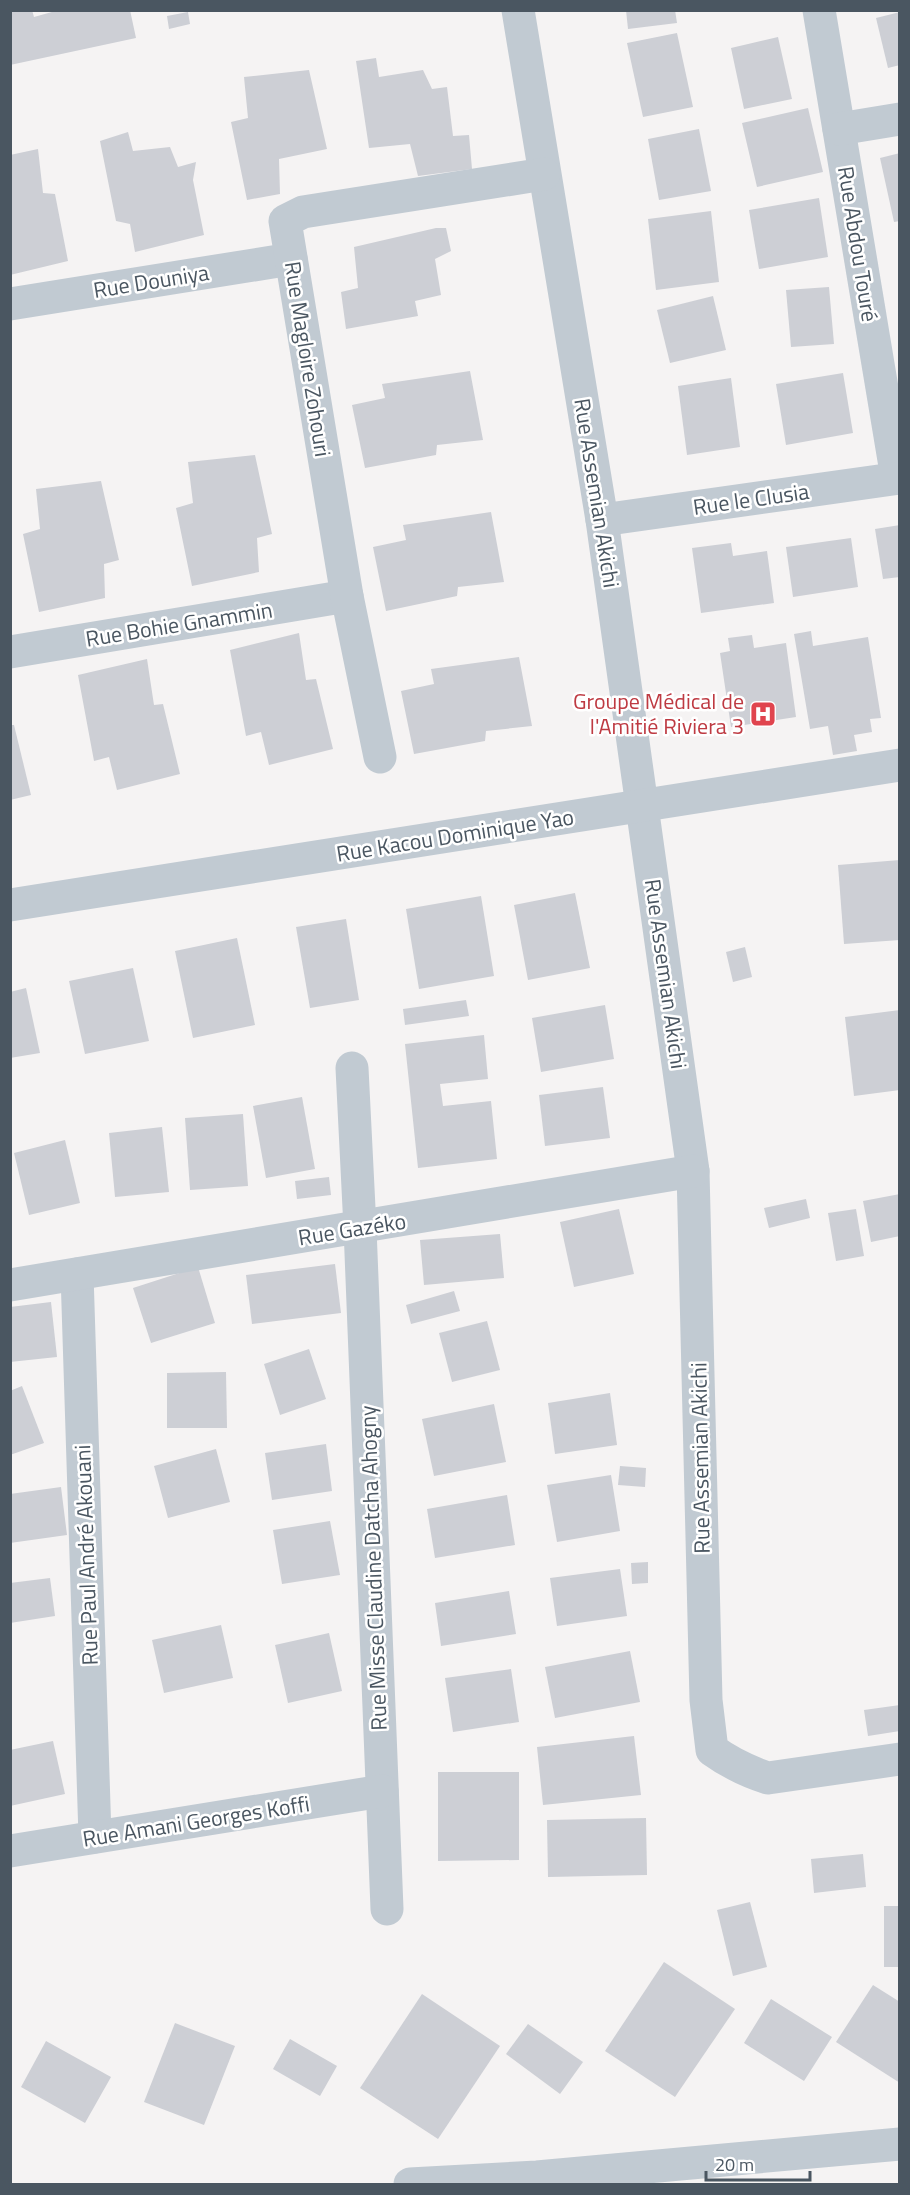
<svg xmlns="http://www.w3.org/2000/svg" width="910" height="2195" font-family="'Titillium Web',sans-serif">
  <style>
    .building { fill: #cdcfd5 }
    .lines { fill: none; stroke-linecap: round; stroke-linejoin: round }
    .minor { stroke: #c1cad2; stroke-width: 33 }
    .labels { text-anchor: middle; stroke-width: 5; stroke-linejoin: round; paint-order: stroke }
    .street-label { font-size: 22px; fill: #4a5661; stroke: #fff }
    .health-label { font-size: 22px; fill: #be3a42; stroke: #fff; text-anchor: end }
  </style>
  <rect width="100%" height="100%" fill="#f5f3f3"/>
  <g class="building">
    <path d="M 10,10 L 32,10 L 34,17 L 59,10 L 130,10 L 136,38 L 10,65 Z"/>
    <path d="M 626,10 L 675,10 L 677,23 L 628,29 Z"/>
    <path d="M 188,12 L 190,24 L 169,29 L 167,16 Z"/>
    <path d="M 900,12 L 900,65 L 888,68 L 876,18 Z"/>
    <path d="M 677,33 L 693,107 L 643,117 L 627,43 Z"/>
    <path d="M 778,37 L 792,99 L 744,109 L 731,48 Z"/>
    <path d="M 376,58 L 379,77 L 423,70 L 432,89 L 447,87 L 453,136 L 469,135 L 472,169 L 418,176 L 410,144 L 369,148 L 356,61 Z"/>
    <path d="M 309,70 L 327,149 L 279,159 L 280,194 L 247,200 L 231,122 L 248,118 L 244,77 Z"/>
    <path d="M 808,108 L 823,172 L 757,187 L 742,123 Z"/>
    <path d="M 699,129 L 711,191 L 659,200 L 648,139 Z"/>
    <path d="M 128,132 L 133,151 L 170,147 L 178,167 L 196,162 L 193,180 L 204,235 L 135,252 L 130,224 L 116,221 L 100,141 Z"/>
    <path d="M 38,149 L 43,193 L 55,194 L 68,261 L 10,275 L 10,155 Z"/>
    <path d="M 900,153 L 900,221 L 894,222 L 880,158 Z"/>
    <path d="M 819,198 L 828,257 L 759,269 L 749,210 Z"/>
    <path d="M 711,211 L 719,282 L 656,290 L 648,219 Z"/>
    <path d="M 436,228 L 446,228 L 451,251 L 435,259 L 441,295 L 415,301 L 418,316 L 346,329 L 341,292 L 358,288 L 354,247 Z"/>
    <path d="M 829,287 L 834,344 L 791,347 L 786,290 Z"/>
    <path d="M 713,296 L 726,350 L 670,363 L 657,310 Z"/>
    <path d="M 470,371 L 483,440 L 437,445 L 436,455 L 365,468 L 352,405 L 385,398 L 382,384 Z"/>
    <path d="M 843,373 L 853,433 L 786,445 L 776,384 Z"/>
    <path d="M 731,378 L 740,447 L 687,455 L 678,386 Z"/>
    <path d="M 255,455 L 272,534 L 257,538 L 259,572 L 192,586 L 176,508 L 193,503 L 188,462 Z"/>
    <path d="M 101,481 L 119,560 L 104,564 L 105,598 L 39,612 L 23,534 L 40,529 L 36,489 Z"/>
    <path d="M 491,512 L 504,582 L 458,587 L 457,596 L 386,611 L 373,547 L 406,540 L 403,525 Z"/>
    <path d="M 900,525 L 900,577 L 883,579 L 875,529 Z"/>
    <path d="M 851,538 L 858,587 L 793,597 L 786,547 Z"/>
    <path d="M 731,543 L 733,556 L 767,551 L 774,603 L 701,613 L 692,548 Z"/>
    <path d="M 811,631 L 813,646 L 868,637 L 881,718 L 870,719 L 872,732 L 854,735 L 857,751 L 833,755 L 828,726 L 810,729 L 794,634 Z"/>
    <path d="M 299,633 L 306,680 L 316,679 L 333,749 L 269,765 L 261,732 L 246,736 L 230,650 Z"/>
    <path d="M 752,635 L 754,648 L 786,643 L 796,717 L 731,727 L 720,653 L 730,651 L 728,638 Z"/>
    <path d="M 519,657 L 532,726 L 486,731 L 485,741 L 414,754 L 401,691 L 434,684 L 431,669 Z"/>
    <path d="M 147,659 L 154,705 L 163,704 L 180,774 L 117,790 L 109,757 L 94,761 L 78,675 Z"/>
    <path d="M 10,725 L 14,725 L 31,795 L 10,800 Z"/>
    <path d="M 900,860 L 900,940 L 844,944 L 838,865 Z"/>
    <path d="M 575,893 L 590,968 L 528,980 L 514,905 Z"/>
    <path d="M 481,896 L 494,976 L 419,989 L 406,909 Z"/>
    <path d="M 346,919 L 359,1000 L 310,1008 L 296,927 Z"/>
    <path d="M 237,938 L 255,1025 L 193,1038 L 175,951 Z"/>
    <path d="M 745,947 L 752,977 L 733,982 L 726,952 Z"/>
    <path d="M 133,968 L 149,1041 L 85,1054 L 69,981 Z"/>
    <path d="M 26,988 L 40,1053 L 10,1058 L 10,992 Z"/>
    <path d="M 466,1000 L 469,1016 L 405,1025 L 403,1009 Z"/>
    <path d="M 605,1005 L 614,1059 L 541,1072 L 532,1018 Z"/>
    <path d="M 900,1010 L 900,1090 L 854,1096 L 845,1017 Z"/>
    <path d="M 484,1035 L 488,1079 L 440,1084 L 443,1106 L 491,1101 L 497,1159 L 418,1168 L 405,1044 Z"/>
    <path d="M 603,1087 L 610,1138 L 545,1146 L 539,1095 Z"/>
    <path d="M 302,1097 L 315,1169 L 266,1178 L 253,1106 Z"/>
    <path d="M 243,1114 L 248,1186 L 190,1190 L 185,1118 Z"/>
    <path d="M 162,1127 L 169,1192 L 115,1197 L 109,1133 Z"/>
    <path d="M 65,1140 L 80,1203 L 29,1215 L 14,1153 Z"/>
    <path d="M 329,1177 L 331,1195 L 297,1199 L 295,1181 Z"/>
    <path d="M 900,1194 L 900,1236 L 871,1242 L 863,1201 Z"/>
    <path d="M 806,1199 L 810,1218 L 769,1228 L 764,1208 Z"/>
    <path d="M 619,1209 L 634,1274 L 574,1287 L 560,1222 Z"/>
    <path d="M 856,1209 L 864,1256 L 836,1261 L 828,1213 Z"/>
    <path d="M 500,1234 L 504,1278 L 424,1285 L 420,1240 Z"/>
    <path d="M 335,1264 L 341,1313 L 252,1324 L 246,1275 Z"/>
    <path d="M 198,1267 L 215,1323 L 151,1343 L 133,1288 Z"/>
    <path d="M 454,1291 L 460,1311 L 411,1324 L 406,1305 Z"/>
    <path d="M 51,1302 L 57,1357 L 10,1362 L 10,1307 Z"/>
    <path d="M 487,1321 L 500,1370 L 452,1382 L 439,1333 Z"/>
    <path d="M 309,1349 L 326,1399 L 280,1415 L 264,1364 Z"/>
    <path d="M 226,1372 L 227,1428 L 167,1428 L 167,1373 Z"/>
    <path d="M 22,1386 L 44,1443 L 10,1455 L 10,1391 Z"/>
    <path d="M 610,1393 L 617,1445 L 555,1454 L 548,1403 Z"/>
    <path d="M 494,1404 L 506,1462 L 434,1476 L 422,1419 Z"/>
    <path d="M 326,1444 L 332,1491 L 272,1500 L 265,1453 Z"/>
    <path d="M 216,1449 L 230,1502 L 168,1518 L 154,1466 Z"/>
    <path d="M 620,1466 L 646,1468 L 645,1487 L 618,1485 Z"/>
    <path d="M 611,1475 L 620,1531 L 557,1542 L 547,1485 Z"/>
    <path d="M 61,1487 L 67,1535 L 10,1543 L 10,1494 Z"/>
    <path d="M 507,1495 L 515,1545 L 435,1558 L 427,1509 Z"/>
    <path d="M 330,1521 L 340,1575 L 282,1584 L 273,1530 Z"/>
    <path d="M 648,1562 L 648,1583 L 632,1584 L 631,1563 Z"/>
    <path d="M 620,1569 L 627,1616 L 557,1626 L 550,1578 Z"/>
    <path d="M 50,1578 L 55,1616 L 10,1623 L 10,1583 Z"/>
    <path d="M 509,1591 L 516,1634 L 441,1646 L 435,1603 Z"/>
    <path d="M 221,1625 L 233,1678 L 164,1693 L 152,1640 Z"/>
    <path d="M 329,1633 L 342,1691 L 288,1703 L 275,1645 Z"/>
    <path d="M 630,1651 L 640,1702 L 555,1718 L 545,1667 Z"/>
    <path d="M 511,1669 L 519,1722 L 453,1732 L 445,1678 Z"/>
    <path d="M 900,1705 L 900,1731 L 868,1736 L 864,1710 Z"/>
    <path d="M 634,1736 L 641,1795 L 543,1805 L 537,1747 Z"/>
    <path d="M 53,1741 L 65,1794 L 10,1806 L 10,1750 Z"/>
    <path d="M 438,1772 L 519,1772 L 519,1860 L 438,1861 Z"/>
    <path d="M 646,1818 L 647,1875 L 548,1877 L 547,1820 Z"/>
    <path d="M 863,1854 L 866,1887 L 814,1893 L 811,1859 Z"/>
    <path d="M 750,1902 L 767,1967 L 733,1976 L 717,1910 Z"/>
    <rect x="884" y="1906" width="16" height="61"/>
    <path d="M 664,1962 L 735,2009 L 675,2097 L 605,2051 Z"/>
    <path d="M 873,1985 L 900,2002 L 900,2083 L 836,2042 Z"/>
    <path d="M 422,1994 L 500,2046 L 438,2139 L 360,2088 Z"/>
    <path d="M 771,1999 L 832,2037 L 804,2081 L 744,2043 Z"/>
    <path d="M 175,2023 L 235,2046 L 204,2125 L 144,2102 Z"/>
    <path d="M 528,2024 L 583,2062 L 560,2094 L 506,2054 Z"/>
    <path d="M 290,2039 L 337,2066 L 320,2096 L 273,2069 Z"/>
    <path d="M 46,2041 L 111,2077 L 85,2123 L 21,2087 Z"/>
  </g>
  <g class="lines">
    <g class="minor">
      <path d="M 518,10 L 602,520 L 693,1171 L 706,1700 L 712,1750 C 730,1763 746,1771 768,1778 L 900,1759"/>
      <path d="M 819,10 L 897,478"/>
      <path d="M 839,129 L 900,119"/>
      <path d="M 10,304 L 291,259"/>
      <path d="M 602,520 L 900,478"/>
      <path d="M 10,652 L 347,596"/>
      <path d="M 380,757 L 347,596 L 285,221 L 303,212 L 544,174"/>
      <path d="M 10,905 L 900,765"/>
      <path d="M 352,1068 L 360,1228 L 387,1909"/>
      <path d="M 77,1274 L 95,1837"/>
      <path d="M 10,1285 L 693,1171"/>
      <path d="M 10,1851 L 382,1791"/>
      <path d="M 410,2184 L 537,2177 L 900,2144"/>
    </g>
  </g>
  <defs>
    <symbol id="hospital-square" viewBox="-11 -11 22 22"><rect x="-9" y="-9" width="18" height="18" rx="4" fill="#e0444e" stroke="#fff"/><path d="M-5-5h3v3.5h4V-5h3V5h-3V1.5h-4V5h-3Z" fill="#fff"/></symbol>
  </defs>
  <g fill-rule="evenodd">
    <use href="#hospital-square" x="748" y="699" width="30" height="30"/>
  </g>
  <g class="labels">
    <g class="street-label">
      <text transform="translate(858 244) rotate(81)" y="8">Rue Abdou Touré</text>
      <text transform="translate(151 281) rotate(-9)" y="8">Rue Douniya</text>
      <text transform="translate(308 359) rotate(81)" y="8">Rue Magloire Zohouri</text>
      <text transform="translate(597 493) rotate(81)" y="8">Rue Assemian Akichi</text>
      <text transform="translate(751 499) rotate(-8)" y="8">Rue le Clusia</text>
      <text transform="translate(179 624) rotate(-9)" y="8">Rue Bohie Gnammin</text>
      <text transform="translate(455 835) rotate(-9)" y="8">Rue Kacou Dominique Yao</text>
      <text transform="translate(666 974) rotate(82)" y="8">Rue Assemian Akichi</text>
      <text transform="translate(352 1229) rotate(-9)" y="8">Rue Gazéko</text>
      <text transform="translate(700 1458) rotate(-91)" y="8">Rue Assemian Akichi</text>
      <text transform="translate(86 1555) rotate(-92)" y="8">Rue Paul André Akouani</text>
      <text transform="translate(373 1568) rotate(-92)" y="8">Rue Misse Claudine Datcha Ahogny</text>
      <text transform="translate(196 1821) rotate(-9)" y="8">Rue Amani Georges Koffi</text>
    </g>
    <g class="health-label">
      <text x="744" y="709">Groupe Médical de<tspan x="744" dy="25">l'Amitié Riviera 3</tspan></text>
    </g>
  </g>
  <rect width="910" height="2195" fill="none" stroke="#4a5661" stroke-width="24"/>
  <path d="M706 2171v9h104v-9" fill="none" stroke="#4a5661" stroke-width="3"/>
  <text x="715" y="2171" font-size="18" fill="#4a5661" stroke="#ffffff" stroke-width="4.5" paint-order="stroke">20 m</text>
</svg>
